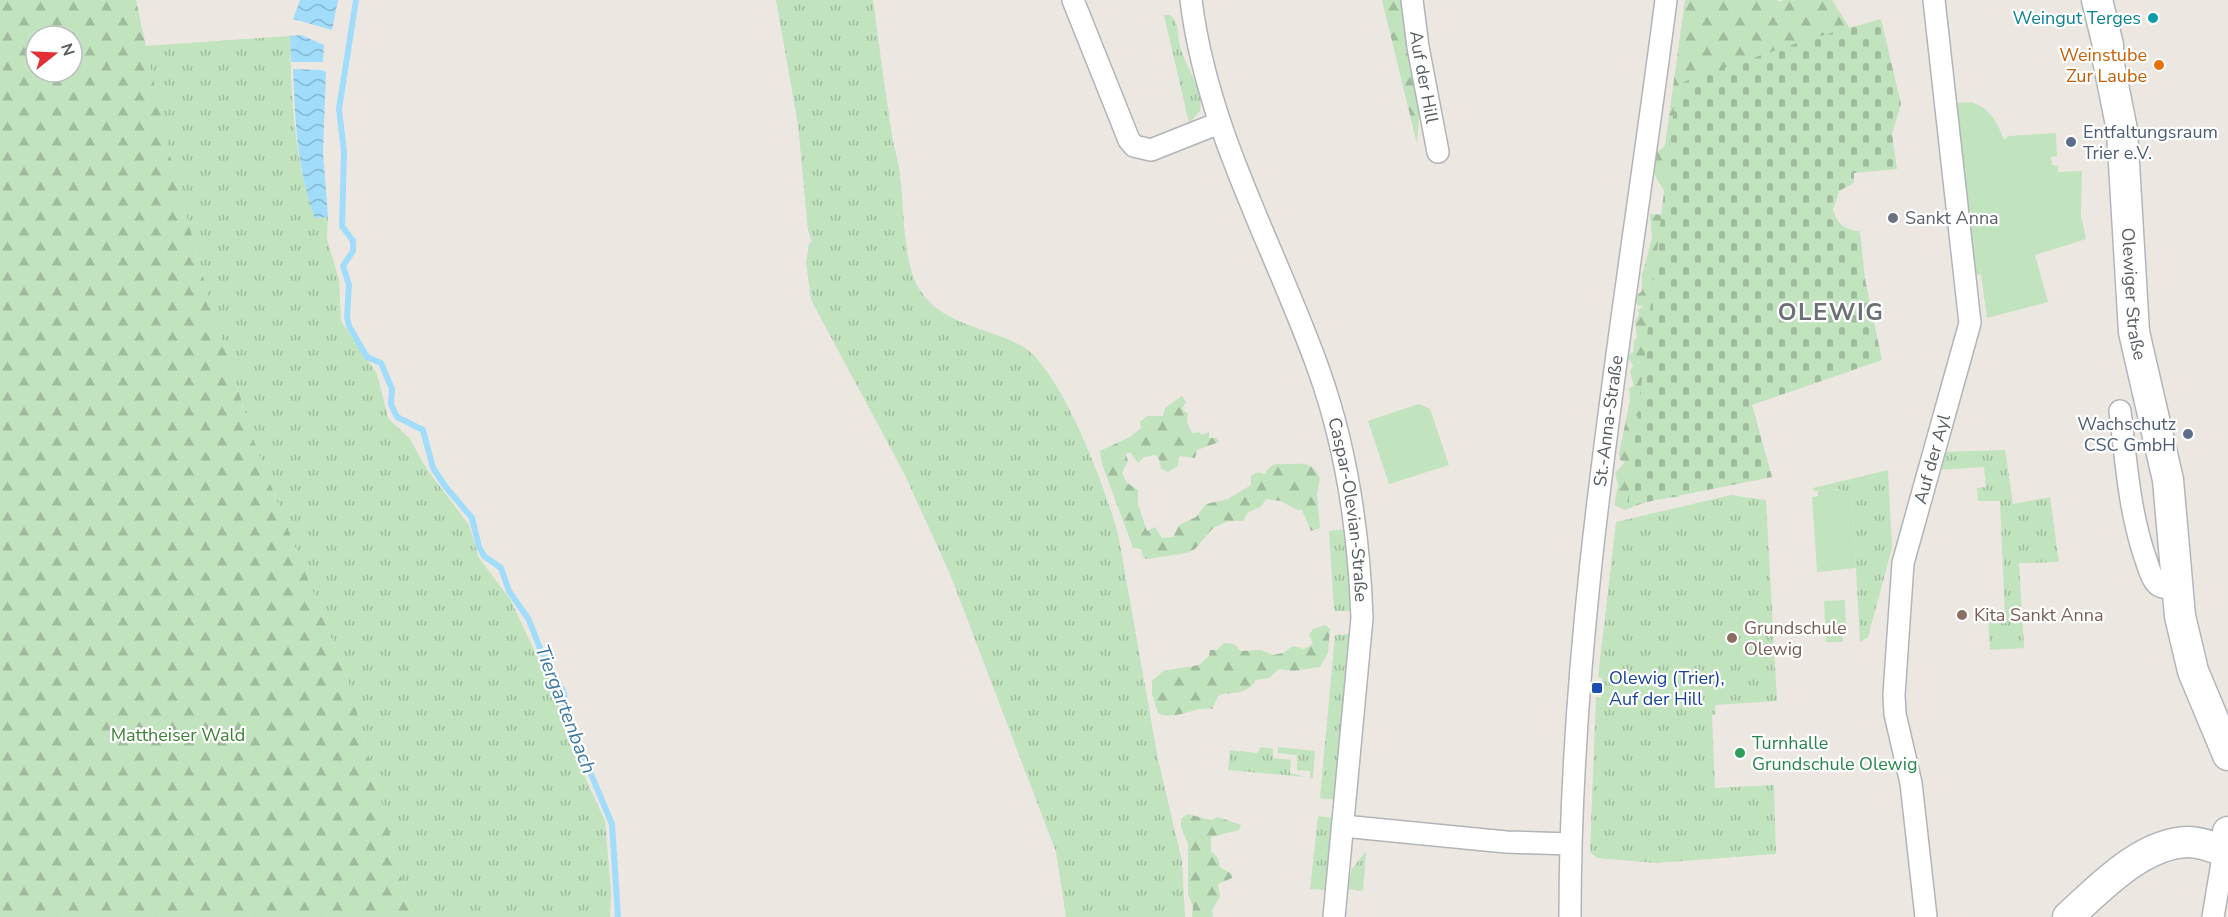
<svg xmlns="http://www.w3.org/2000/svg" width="2228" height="917" font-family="'Nunito Sans',sans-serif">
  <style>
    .grass { fill: url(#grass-tufts) }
    .forest { fill: url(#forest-firs); fill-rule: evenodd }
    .cemetery { fill: url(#cemetery-stones) }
    .park { fill: #c1e3bd }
    .water { fill: url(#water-waves) }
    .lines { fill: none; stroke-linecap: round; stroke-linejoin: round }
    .stream { stroke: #a1ddfb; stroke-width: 6 }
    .street-casing { stroke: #b1b4b8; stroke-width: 24 }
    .secondary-casing { stroke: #b2b6bb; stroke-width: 33 }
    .street { stroke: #fff; stroke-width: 21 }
    .secondary { stroke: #fff; stroke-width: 30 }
    .culture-dot { fill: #0f9aa8; stroke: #fff; stroke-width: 2 }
    .food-dot { fill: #e8710a; stroke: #fff; stroke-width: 2 }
    .service-dot { fill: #5c6f8a; stroke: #fff; stroke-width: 2 }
    .worship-dot { fill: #6b7280; stroke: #fff; stroke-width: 2 }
    .education-dot { fill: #8d6e63; stroke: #fff; stroke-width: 2 }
    .transit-dot { fill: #1a4fb4; stroke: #fff; stroke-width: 2 }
    .leisure-dot { fill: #2e9e5b; stroke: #fff; stroke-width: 2 }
    .labels { text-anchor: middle; stroke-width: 4.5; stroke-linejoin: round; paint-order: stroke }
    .culture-label { font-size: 18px; fill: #0d838f; stroke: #fff; text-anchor: end }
    .food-label { font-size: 18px; fill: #c56008; stroke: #fff; text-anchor: end }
    .street-label { font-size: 18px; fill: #595e61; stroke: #fff }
    .service-label { font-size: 18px; fill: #4e5e75; stroke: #fff; text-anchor: start }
    .worship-label { font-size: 18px; fill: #5b616d; stroke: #fff; text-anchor: start }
    .education-label { font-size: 18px; fill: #785e54; stroke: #fff; text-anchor: start }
    .transit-label { font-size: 18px; fill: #164399; stroke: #fff; text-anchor: start }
    .park-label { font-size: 18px; fill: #3c8237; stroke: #fff }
    .leisure-label { font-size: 18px; fill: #27864d; stroke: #fff; text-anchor: start }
    .water-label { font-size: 20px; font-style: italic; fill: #3d7aa3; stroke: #fff }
    .district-label { font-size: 24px; font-weight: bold; letter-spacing: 1.5px; fill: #6a7073; stroke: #fff }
  </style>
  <defs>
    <pattern id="grass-tufts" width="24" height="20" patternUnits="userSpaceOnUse" patternTransform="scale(1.5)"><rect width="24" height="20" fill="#c1e3bd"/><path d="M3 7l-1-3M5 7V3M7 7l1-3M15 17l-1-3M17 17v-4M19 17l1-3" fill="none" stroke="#a0bb9d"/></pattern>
    <pattern id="forest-firs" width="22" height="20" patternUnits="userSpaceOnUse" patternTransform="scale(1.5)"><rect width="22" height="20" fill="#c1e3bd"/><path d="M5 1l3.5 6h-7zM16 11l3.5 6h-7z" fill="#a0bb9d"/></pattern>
    <pattern id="cemetery-stones" width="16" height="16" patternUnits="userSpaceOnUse" patternTransform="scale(1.5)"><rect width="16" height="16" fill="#c1e3bd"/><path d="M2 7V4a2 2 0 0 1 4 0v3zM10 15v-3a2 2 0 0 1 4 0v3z" fill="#a0bb9d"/></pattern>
    <pattern id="water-waves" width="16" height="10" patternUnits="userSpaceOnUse" patternTransform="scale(1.5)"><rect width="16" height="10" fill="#a1ddfb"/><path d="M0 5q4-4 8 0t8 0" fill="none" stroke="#86b6cf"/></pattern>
  </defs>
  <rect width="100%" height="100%" fill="#ece8e1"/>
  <g class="grass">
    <path d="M 776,0 L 873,0 C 879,45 885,90 892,135 C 894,149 899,162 900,175 C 904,205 903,262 918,287 C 941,326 986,326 1022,346 C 1061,368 1109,495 1119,539 L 1158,759 L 1182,861 L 1185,917 L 1066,917 L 1056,852 L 950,574 L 904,473 L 811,300 L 806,262 L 809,244 L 812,241 L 808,231 L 798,125 Z"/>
    <path d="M 1164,15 L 1170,15 C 1178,21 1178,32 1179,42 C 1183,65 1205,88 1200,111 L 1189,123 Z"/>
    <path d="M 290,36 C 291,96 294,161 315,218 L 328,217 L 327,239 L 339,280 L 341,321 L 377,374 L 388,418 L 410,439 L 426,468 L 469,525 L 479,558 L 510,599 L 543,669 L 555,687 L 562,724 L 571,747 L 605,821 L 611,892 L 610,917 L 412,917 L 349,683 L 258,453 L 209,298 L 168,148 L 145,46 Z"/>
    <path d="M 2005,450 L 2013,504 L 2050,497 L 2059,562 L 2019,563 L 2024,648 L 1990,650 L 1988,617 L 2005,616 L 2000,501 L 1978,501 L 1977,488 L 1986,487 L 1984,467 L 1937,470 L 1941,452 Z"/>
    <path d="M 1888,470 L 1892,548 L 1868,637 L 1860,642 L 1852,495 L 1839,489 L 1814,491 L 1813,488 Z"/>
    <path d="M 1731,495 L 1766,500 L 1777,701 L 1715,705 L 1716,714 L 1712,715 L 1715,788 L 1774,785 L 1776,854 L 1656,863 L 1597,858 L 1590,852 L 1596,697 L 1601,698 L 1602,678 L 1598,677 L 1616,522 Z"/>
    <path d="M 1345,529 L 1351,611 L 1334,611 L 1329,531 Z"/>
    <path d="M 1351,634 L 1336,800 L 1320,798 L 1335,635 Z"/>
    <path d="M 1261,747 L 1273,749 L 1273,758 L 1291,760 L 1290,773 L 1306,777 L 1228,770 L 1230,750 L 1258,753 Z"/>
    <path d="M 1278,747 L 1315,751 L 1313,778 L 1310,778 L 1310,771 L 1297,770 L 1297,755 L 1278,753 Z"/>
    <path d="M 1318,816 L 1334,818 L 1327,890 L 1310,889 Z"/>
    <path d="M 1366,851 L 1363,891 L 1347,889 L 1352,869 Z"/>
  </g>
  <g class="forest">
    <path d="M 0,0 L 136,0 L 168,148 L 209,298 L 258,453 L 349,683 L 412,917 L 0,917 ZM 36,36 L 72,36 L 72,72 L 36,72 Z"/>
    <path d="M 1382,0 L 1410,0 L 1420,101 L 1417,144 Z"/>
    <path d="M 1685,0 L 1777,0 L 1780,2 L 1783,0 L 1832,0 L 1849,27 L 1666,193 C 1660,185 1648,167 1654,155 C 1657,151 1662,150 1665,145 Z"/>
    <path d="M 1650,214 L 1665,215 L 1679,497 L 1653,499 L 1625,510 L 1614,505 L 1618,485 L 1615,473 L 1625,462 L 1620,460 L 1619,455 L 1630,399 L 1629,388 L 1634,386 L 1630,372 L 1633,365 L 1627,356 L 1633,352 L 1634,340 L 1637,338 L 1635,321 L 1639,315 L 1638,310 L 1643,306 L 1637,305 L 1634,298 L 1642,291 L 1642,275 L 1652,239 Z"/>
    <path d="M 1182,396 L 1186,402 L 1182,409 L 1188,414 L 1187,422 L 1192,433 L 1199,432 L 1202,435 L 1209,432 L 1209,438 L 1216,438 L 1219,442 L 1197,450 L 1195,458 L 1179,456 L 1178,466 L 1168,472 L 1161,469 L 1159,459 L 1155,455 L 1144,457 L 1138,463 L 1130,452 L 1126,454 L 1128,461 L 1122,473 L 1127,483 L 1138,490 L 1138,504 L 1147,531 L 1155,527 L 1162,538 L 1173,537 L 1179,525 L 1196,517 L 1206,504 L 1228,499 L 1251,485 L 1251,476 L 1258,472 L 1265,474 C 1271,462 1278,464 1289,464 C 1304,464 1312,461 1320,478 L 1317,494 L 1320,528 L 1311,531 L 1302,510 L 1295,509 L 1281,501 L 1267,499 L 1259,508 L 1248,512 L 1243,521 L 1228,521 L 1213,528 L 1195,549 L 1187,553 L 1147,559 L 1143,557 L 1141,549 L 1133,548 L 1102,464 L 1100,451 L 1130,437 L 1141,428 L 1140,422 L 1147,416 L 1163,416 L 1165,408 Z"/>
    <path d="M 1326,625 L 1330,629 L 1328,653 L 1320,667 L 1294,671 L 1279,669 L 1269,678 L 1256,680 C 1246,696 1234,691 1219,695 L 1212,709 C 1195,706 1174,722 1158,713 L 1152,694 L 1152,681 L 1163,671 L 1199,665 L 1209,656 L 1210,650 L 1217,650 L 1224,643 L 1234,644 L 1241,651 L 1261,650 L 1273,655 L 1283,653 L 1293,646 L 1304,649 L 1313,644 L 1309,635 L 1313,629 Z"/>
    <path d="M 1187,814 L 1211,820 L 1218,817 L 1241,825 L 1239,830 L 1211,837 L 1211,851 L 1218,858 L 1220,867 L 1232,874 L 1232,878 L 1218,884 L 1220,897 L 1212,910 L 1213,917 L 1192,917 L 1193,906 L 1188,895 L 1188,844 L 1181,827 L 1181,819 Z"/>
  </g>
  <path class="cemetery" d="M 1881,19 L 1901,104 L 1892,134 L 1897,169 L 1854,173 L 1854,183 L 1839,191 L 1833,209 C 1836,223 1845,231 1860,231 L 1865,279 L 1882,360 L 1752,405 L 1772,477 L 1627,506 L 1674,107 L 1680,83 L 1806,40 Z"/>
  <g class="park">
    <path d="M 1971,102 C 1990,108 1998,123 2004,140 L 2009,136 L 2056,133 L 2057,156 L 2051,157 L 2052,165 L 2058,166 L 2058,172 L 2082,171 L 2081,216 L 2086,239 L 2035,255 L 2048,302 L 1987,318 L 1981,274 L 1975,275 L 1955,103 Z"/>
    <path d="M 1419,404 L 1430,409 L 1449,465 L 1389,484 L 1368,421 Z"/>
    <path d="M 1839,489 L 1852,495 L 1856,568 L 1817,572 L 1812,497 L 1818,496 L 1818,491 Z"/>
    <path d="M 1845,600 L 1846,631 L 1842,632 L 1843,642 L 1826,642 L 1824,601 Z"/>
  </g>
  <g class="water">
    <path d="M 300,0 L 338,0 L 332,30 L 293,19 Z"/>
    <path d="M 301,35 L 324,45 L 323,62 L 291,62 L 290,36 Z"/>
    <path d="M 293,69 L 322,70 L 326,72 L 323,152 L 328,217 L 315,218 C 297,170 295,120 293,69 Z"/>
  </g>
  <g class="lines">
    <path class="stream" d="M 356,0 L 339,109 L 344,152 L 342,226 L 353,241 L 353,251 L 343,266 L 349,285 L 347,317 L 349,326 L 367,357 L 381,363 L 392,389 L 391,404 L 397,417 L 423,430 L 433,468 L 445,486 L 472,518 L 479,547 L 484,556 L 501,568 L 509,591 L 529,620 L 541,651 L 564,693 L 567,717 L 612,824 L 618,917"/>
    <defs>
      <g id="street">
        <path d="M 1073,0 L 1129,140 L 1134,146 L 1151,150 L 1219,123"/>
        <path id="s1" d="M 1191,0 C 1207,131 1274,245 1318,368 C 1347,448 1359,533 1362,618 L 1334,917"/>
        <path id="s2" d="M 1412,0 L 1418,47 L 1438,152"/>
        <path d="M 2120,411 C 2126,460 2129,510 2145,557 C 2148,565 2150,576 2156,583 C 2161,589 2170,588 2177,588"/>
        <path d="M 1343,826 L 1506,842 L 1570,844"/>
        <path id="s3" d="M 1570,917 C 1570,608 1627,305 1666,0"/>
        <path id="s4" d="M 1926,917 L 1911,783 L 1895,714 L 1894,695 L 1903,563 L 1970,323 L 1934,0"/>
        <path d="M 2213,917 L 2224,851"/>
      </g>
      <g id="secondary">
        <path id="s5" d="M 2097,0 L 2108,45 L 2108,60 L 2122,130 L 2134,332 L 2168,480 L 2180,616 L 2193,671 L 2228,755"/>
        <path d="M 2068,917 C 2100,888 2142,843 2188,842 C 2200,842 2213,847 2224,851 L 2228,832"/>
      </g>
    </defs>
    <use href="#street" class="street-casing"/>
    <use href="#secondary" class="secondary-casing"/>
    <use href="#street" class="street"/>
    <use href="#secondary" class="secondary"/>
  </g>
  <circle class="culture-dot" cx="2153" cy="18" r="6"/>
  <circle class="food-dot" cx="2159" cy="65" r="6"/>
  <g class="service-dot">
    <circle cx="2071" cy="142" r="6"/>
    <circle cx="2188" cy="434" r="6"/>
  </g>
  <circle class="worship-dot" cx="1893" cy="218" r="6"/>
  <g class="education-dot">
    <circle cx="1962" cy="615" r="6"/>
    <circle cx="1732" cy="638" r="6"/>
  </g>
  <rect class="transit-dot" x="1591" y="682" width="12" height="12" rx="3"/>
  <circle class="leisure-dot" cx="1740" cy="753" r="6"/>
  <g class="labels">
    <g class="culture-label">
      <text x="2141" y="24">Weingut Terges</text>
    </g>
    <g class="food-label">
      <text x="2147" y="61">Weinstube<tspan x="2147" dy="21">Zur Laube</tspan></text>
    </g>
    <g class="street-label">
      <text dy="6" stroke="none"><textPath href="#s2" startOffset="78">Auf der Hill</textPath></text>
      <text dy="6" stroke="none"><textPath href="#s5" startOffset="297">Olewiger Straße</textPath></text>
      <text dy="6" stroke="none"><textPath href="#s3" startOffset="498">St.-Anna-Straße</textPath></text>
      <text dy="6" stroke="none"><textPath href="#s4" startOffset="465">Auf der Ayl</textPath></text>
      <text dy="6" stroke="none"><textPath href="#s1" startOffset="536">Caspar-Olevian-Straße</textPath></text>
    </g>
    <g class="service-label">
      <text x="2083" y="138">Entfaltungsraum<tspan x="2083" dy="21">Trier e.V.</tspan></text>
      <text x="2176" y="430" text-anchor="end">Wachschutz<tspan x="2176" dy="21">CSC GmbH</tspan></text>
    </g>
    <g class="worship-label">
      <text x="1905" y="224">Sankt Anna</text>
    </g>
    <g class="education-label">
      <text x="1974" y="621">Kita Sankt Anna</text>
      <text x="1744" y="634">Grundschule<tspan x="1744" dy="21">Olewig</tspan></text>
    </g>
    <g class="transit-label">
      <text x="1609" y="684">Olewig (Trier),<tspan x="1609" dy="21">Auf der Hill</tspan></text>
    </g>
    <g class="park-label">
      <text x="178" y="741">Mattheiser Wald</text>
    </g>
    <g class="leisure-label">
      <text x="1752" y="749">Turnhalle<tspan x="1752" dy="21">Grundschule Olewig</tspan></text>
    </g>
    <g class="water-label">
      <text transform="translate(566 709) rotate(69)" y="7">Tiergartenbach</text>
    </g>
    <g class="district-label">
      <text x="1831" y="320">OLEWIG</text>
    </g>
  </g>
  <g transform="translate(54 54) rotate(72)"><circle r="28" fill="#ffffff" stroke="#bdbfc0" stroke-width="1.5"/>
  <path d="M0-4.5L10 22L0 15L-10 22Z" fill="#e13136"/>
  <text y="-9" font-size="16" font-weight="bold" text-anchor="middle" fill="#595e61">N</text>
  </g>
</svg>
